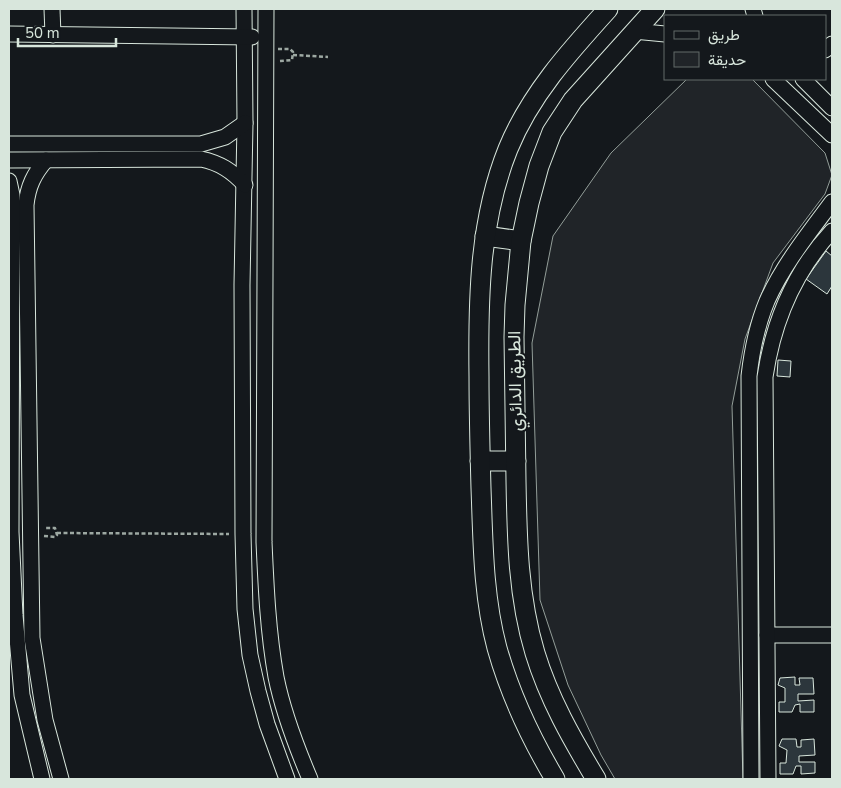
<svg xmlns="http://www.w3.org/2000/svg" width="841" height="788" font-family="'Nunito Sans',Vazirmatn,sans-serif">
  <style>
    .park { fill: #202428; stroke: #939e99 }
    .building { fill: #2c363c; stroke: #d8e6dc }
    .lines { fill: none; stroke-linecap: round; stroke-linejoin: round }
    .minor-casing { stroke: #d8e6dc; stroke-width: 17 }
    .major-casing { stroke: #d8e6dc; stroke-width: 21 }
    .path { stroke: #9da8a2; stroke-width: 2.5; stroke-dasharray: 4 2.5; stroke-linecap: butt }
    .minor { stroke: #14181c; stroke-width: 15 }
    .major { stroke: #14181c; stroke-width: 19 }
    .labels { text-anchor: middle; stroke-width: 4; stroke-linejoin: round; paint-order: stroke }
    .street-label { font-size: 18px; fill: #d8e6dc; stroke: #14181c }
  </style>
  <rect width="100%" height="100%" fill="#14181c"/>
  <path class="park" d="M 687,79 L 752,79 L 825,153 L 832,175 L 825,194 L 773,263 L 745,339 L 732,406 L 743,779 L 615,779 L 601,755 L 568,685 L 540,600 L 532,343 L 553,236 L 611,153 Z"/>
  <g class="building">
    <path d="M 826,251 L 832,256 L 832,286 L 827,294 L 806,279 Z"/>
    <path d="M 778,360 L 791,361 L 790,377 L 777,376 Z"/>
    <path d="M 795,677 L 795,685 L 800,685 L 799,678 L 813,678 L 814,694 L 798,694 L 798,701 L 814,700 L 814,712 L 800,712 L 800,704 L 795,705 L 792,712 L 779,712 L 779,702 L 785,702 L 785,688 L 778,685 L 780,678 Z"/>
    <path d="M 782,739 L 796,739 L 797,747 L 801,747 L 801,740 L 814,739 L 815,755 L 799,756 L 799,762 L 815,762 L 815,773 L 801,774 L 801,766 L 796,766 L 793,774 L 780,774 L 780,763 L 786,763 L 787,750 L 779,746 Z"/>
  </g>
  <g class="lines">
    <defs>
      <g id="minor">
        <path d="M 52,9 L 53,35"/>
        <path d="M 244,9 L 245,123 L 242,285 L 243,534 L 245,609 L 250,655 L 258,691 L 267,724 L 287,779"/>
        <path d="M 266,9 L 264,542 C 266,587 268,632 276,677 C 283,712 296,746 310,779"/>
        <path d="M 753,9 L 755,16"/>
        <path d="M 634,31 L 665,34"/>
        <path d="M 9,34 L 252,37"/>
        <path d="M 825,50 L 832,44"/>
        <path d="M 773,79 L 832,135"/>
        <path d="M 803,79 L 832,108"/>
        <path d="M 9,144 L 201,144 L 225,137 L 245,123"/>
        <path d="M 9,160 L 201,159 C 220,163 232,171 245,185"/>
        <path d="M 46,160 C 34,174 28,186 26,205 L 32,638 L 45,720 L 61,779"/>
        <path d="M 9,181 L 12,195 L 11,532 L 15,615 L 22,695 L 42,779"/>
        <path d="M 767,635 L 832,635"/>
        <path d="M 751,779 L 749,376 C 752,350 757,325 767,301 C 783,265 809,233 832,202"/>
        <path d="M 768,779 L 765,377 C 773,323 794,272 832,231"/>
      </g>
      <g id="major">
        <path d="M 485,236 L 521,241"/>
        <path d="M 480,461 L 516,461"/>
        <path d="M 555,779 C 530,737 510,694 497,648 C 483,596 483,541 481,488 C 480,451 479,414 479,377 C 478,300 479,221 508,149 C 530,95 569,52 608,9"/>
        <path d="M 596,779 C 572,739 549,699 535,653 C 518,597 517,539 516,481 C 515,433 515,385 514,337 L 515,305 L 521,241 L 529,203 L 539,166 L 552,132 L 573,100 L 655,9"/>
      </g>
    </defs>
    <use href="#minor" class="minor-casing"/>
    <use href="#major" class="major-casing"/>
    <g class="path">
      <path d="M 278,49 L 290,49 L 293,52 L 292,60 L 280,61"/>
      <path d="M 293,55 L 328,57"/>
      <path d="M 57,533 L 229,534"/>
      <path d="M 44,536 L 55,537 L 57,535 L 55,528 L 45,528"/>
    </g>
    <use href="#minor" class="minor"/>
    <use href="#major" class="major"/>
  </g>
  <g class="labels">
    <g class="street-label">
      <text transform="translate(515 381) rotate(-91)" y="6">الطريق الدائري</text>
    </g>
  </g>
  <rect width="841" height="788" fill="none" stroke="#d8e6dc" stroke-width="20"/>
  <rect x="664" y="15" width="162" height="65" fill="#14181c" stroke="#626a69"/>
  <rect x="674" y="31" width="25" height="8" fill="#14181c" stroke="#626a69"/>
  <text x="708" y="40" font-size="15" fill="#d8e6dc">طريق</text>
  <rect x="674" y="52" width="25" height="15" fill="#202428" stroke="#626a69"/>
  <text x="708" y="65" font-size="15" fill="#d8e6dc">حديقة</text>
  <path d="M18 38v8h98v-8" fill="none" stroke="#d8e6dc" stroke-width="2.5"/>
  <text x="25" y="38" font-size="15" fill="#d8e6dc" stroke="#14181c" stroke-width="4" paint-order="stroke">50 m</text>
</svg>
